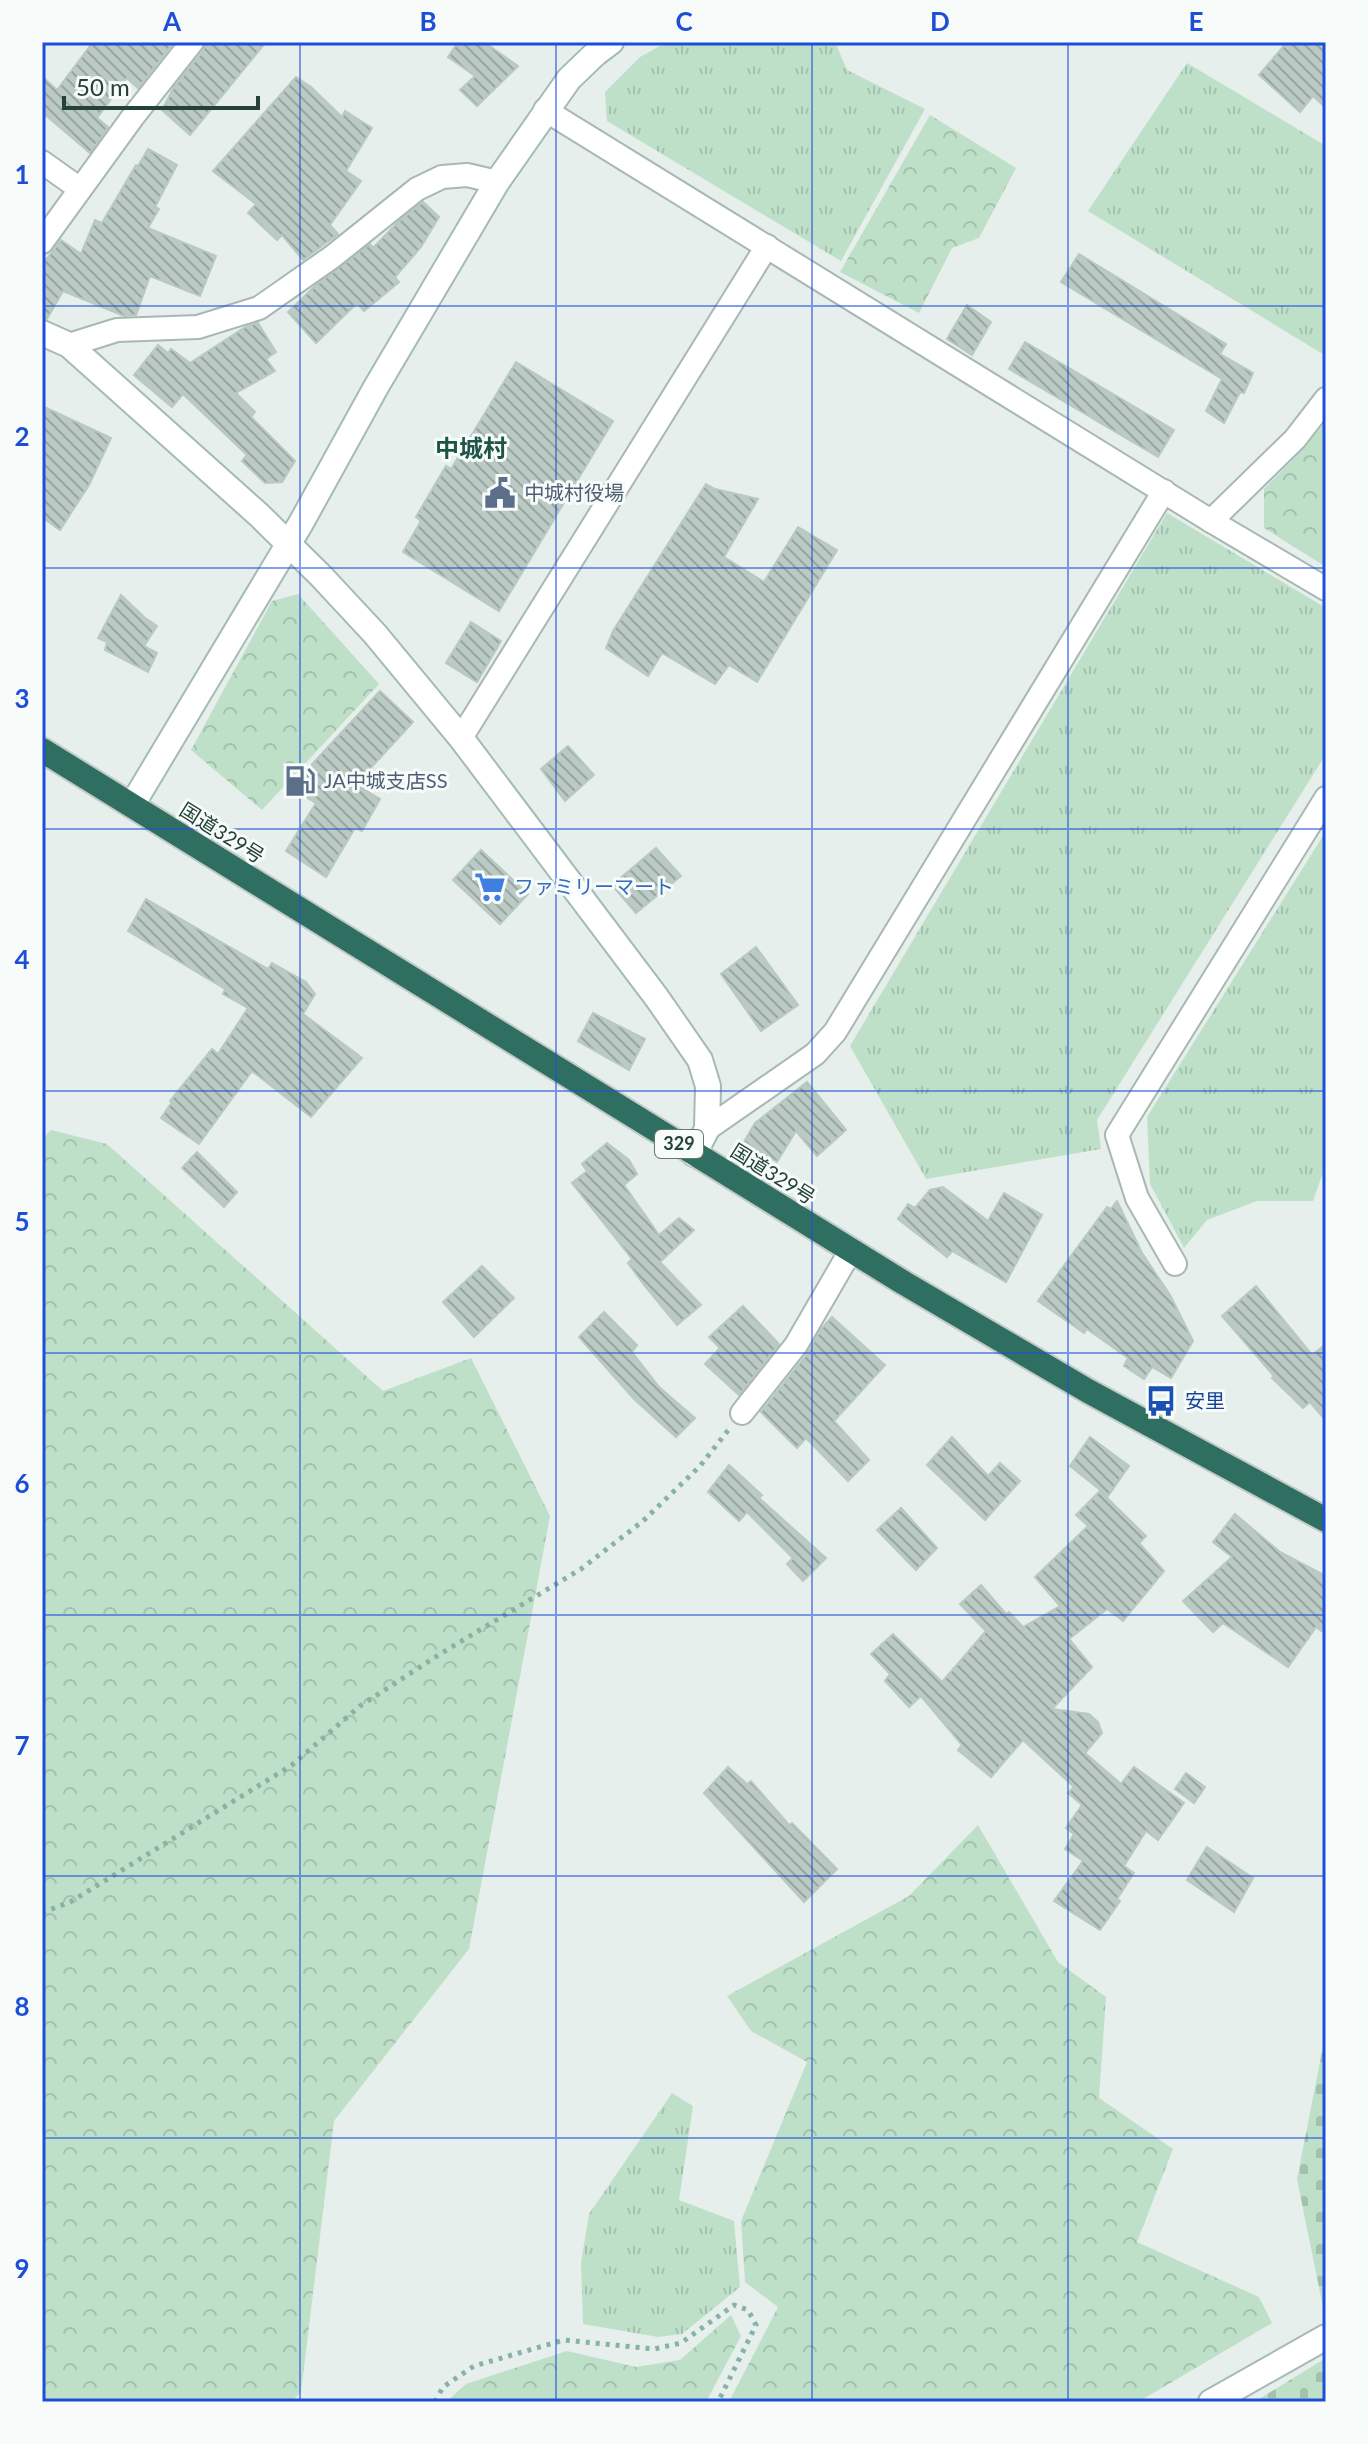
<svg xmlns="http://www.w3.org/2000/svg" width="1368" height="2444" font-family="Lato,'Noto Sans JP',sans-serif">
  <style>
    .grass { fill: url(#grass-tufts) }
    .forest { fill: url(#forest-crowns) }
    .cemetery { fill: url(#cemetery-stones) }
    .building { fill: url(#building-back-hatch); stroke: #b8c9c2; stroke-width: 2 }
    .lines { fill: none; stroke-linecap: round; stroke-linejoin: round }
    .street-casing { stroke: #a8b8b2; stroke-width: 26 }
    .secondary-casing { stroke: #a4bbb3; stroke-width: 28 }
    .highway-casing { stroke: #c2cac8; stroke-width: 28 }
    .path { stroke: #86b3a5; stroke-width: 5; stroke-dasharray: 4 6; stroke-linecap: butt }
    .street { stroke: #fff; stroke-width: 22 }
    .secondary { stroke: #fff; stroke-width: 24 }
    .highway { stroke: #2f6f62; stroke-width: 24 }
    .grid { fill: none; stroke: #1d4ed8; stroke-width: 2; stroke-opacity: 0.55 }
    .labels { text-anchor: middle; stroke-width: 6; stroke-linejoin: round; paint-order: stroke }
    .shield { fill: #f7fbf9; stroke: #637a73; stroke-width: 2 }
    .shield-label { font-size: 18px; font-weight: bold; fill: #24423a }
    .service-label { font-size: 20px; fill: #4e5e75; stroke: #f7fbf9; text-anchor: start }
    .street-label { font-size: 20px; fill: #24423a; stroke: #f7fbf9 }
    .shop-label { font-size: 20px; fill: #366cbe; stroke: #f7fbf9; text-anchor: start }
    .transit-label { font-size: 20px; fill: #164399; stroke: #f7fbf9; text-anchor: start }
    .quarter-label { font-size: 24px; font-weight: bold; fill: #1f5548; stroke: #f7fbf9 }
    .neatline { fill: none; stroke: #1d4ed8; stroke-width: 3 }
    .grid-label { font-size: 26px; text-anchor: middle; font-weight: bold; fill: #1d4ed8 }
  </style>
  <defs>
    <pattern id="grass-tufts" width="24" height="20" patternUnits="userSpaceOnUse" patternTransform="scale(2)"><rect width="24" height="20" fill="#bfe0c8"/><path d="M3 7l-1-3M5 7V3M7 7l1-3M15 17l-1-3M17 17v-4M19 17l1-3" fill="none" stroke="#a4c1ad"/></pattern>
    <pattern id="forest-crowns" width="20" height="18" patternUnits="userSpaceOnUse" patternTransform="scale(2)"><rect width="20" height="18" fill="#bfe0c8"/><path d="M2 6a3 3 0 1 1 6 0M12 15a3 3 0 1 1 6 0" fill="none" stroke="#a4c1ad"/></pattern>
    <pattern id="cemetery-stones" width="16" height="16" patternUnits="userSpaceOnUse" patternTransform="scale(2)"><rect width="16" height="16" fill="#bfe0c8"/><path d="M2 7V4a2 2 0 0 1 4 0v3zM10 15v-3a2 2 0 0 1 4 0v3z" fill="#a4c1ad"/></pattern>
    <pattern id="building-back-hatch" width="6" height="6" patternUnits="userSpaceOnUse" patternTransform="scale(2)"><rect width="6" height="6" fill="#bbcac4"/><path d="M-1 5l2 2M0 0l6 6M5-1l2 2" fill="none" stroke="#98a6a0"/></pattern>
  </defs>
  <rect width="100%" height="100%" fill="#e6efeb"/>
  <g class="grass">
    <path d="M 667,42 L 835,42 L 847,70 L 925,109 L 841,261 L 607,121 L 605,92 L 640,57 Z"/>
    <path d="M 1187,63 L 1326,146 L 1326,356 L 1088,211 Z"/>
    <path d="M 1167,513 L 1326,608 L 1326,754 L 1097,1120 L 1101,1149 L 926,1179 L 850,1046 Z"/>
    <path d="M 1326,831 L 1326,1164 L 1313,1201 L 1257,1201 L 1207,1220 L 1184,1248 L 1150,1184 L 1147,1117 Z"/>
    <path d="M 672,2093 L 693,2106 L 679,2200 L 734,2221 L 740,2287 L 682,2334 L 658,2337 L 583,2324 L 581,2263 L 589,2214 Z"/>
  </g>
  <g class="forest">
    <path d="M 930,115 L 1016,168 L 979,238 L 952,248 L 919,313 L 840,272 Z"/>
    <path d="M 1326,421 L 1326,567 L 1264,528 L 1264,489 L 1304,448 Z"/>
    <path d="M 298,594 L 379,684 L 262,810 L 191,750 L 272,601 Z"/>
    <path d="M 51,1130 L 107,1144 L 383,1391 L 471,1358 L 550,1516 L 469,1949 L 334,2121 L 301,2392 L 291,2402 L 42,2402 L 42,1139 Z"/>
    <path d="M 978,1825 L 1058,1962 L 1106,1997 L 1099,2098 L 1173,2149 L 1137,2242 L 1259,2297 L 1272,2323 L 1138,2402 L 729,2402 L 778,2307 L 745,2282 L 741,2221 L 807,2062 L 751,2031 L 727,1996 L 909,1896 Z"/>
    <path d="M 731,2315 L 741,2336 L 706,2402 L 446,2402 L 466,2384 L 567,2351 L 636,2367 L 680,2360 Z"/>
  </g>
  <g class="cemetery">
    <path d="M 1326,2031 L 1326,2311 L 1324,2312 L 1297,2179 Z"/>
    <path d="M 1326,2358 L 1326,2402 L 1254,2402 Z"/>
  </g>
  <g class="building">
    <path d="M 93,42 L 174,42 L 138,88 L 127,78 L 97,118 L 108,127 L 90,153 L 42,112 L 42,76 L 57,90 Z"/>
    <path d="M 206,42 L 266,42 L 190,135 L 162,110 L 174,87 L 203,51 Z"/>
    <path d="M 458,42 L 484,42 L 518,66 L 477,106 L 460,90 L 475,76 L 448,57 Z"/>
    <path d="M 1287,42 L 1326,42 L 1326,108 L 1313,96 L 1300,112 L 1259,75 Z"/>
    <path d="M 296,77 L 311,87 L 342,117 L 345,111 L 372,128 L 346,171 L 361,181 L 330,225 L 338,234 L 303,260 L 282,235 L 277,240 L 248,213 L 256,204 L 213,171 Z"/>
    <path d="M 148,149 L 177,165 L 155,207 L 159,209 L 148,228 L 216,256 L 200,296 L 150,276 L 136,315 L 124,316 L 63,291 L 47,319 L 42,318 L 42,265 L 61,240 L 81,254 L 95,220 L 102,223 L 136,165 L 138,166 Z"/>
    <path d="M 423,202 L 439,217 L 421,247 L 395,277 L 399,282 L 364,311 L 357,303 L 316,343 L 288,312 L 316,285 L 370,244 L 373,248 L 398,222 Z"/>
    <path d="M 1079,254 L 1226,344 L 1220,354 L 1253,373 L 1244,393 L 1240,392 L 1224,423 L 1206,411 L 1222,379 L 1061,282 Z"/>
    <path d="M 967,305 L 991,322 L 972,355 L 947,339 Z"/>
    <path d="M 258,323 L 276,352 L 266,359 L 275,371 L 236,393 L 255,412 L 251,417 L 295,461 L 282,482 L 265,483 L 242,461 L 247,455 L 183,394 L 172,407 L 134,375 L 158,345 L 168,353 L 171,349 L 190,363 L 247,326 Z"/>
    <path d="M 1025,342 L 1174,430 L 1158,457 L 1009,369 Z"/>
    <path d="M 516,362 L 613,421 L 499,611 L 403,552 L 421,521 L 416,517 L 446,466 L 451,469 Z"/>
    <path d="M 42,406 L 111,438 L 89,485 L 60,530 L 42,517 Z"/>
    <path d="M 706,484 L 715,489 L 758,499 L 724,557 L 764,582 L 798,527 L 837,550 L 757,682 L 729,665 L 715,684 L 662,653 L 648,676 L 606,648 L 613,631 Z"/>
    <path d="M 121,595 L 144,617 L 157,626 L 144,646 L 157,653 L 148,672 L 105,650 L 107,642 L 98,638 Z"/>
    <path d="M 471,622 L 501,641 L 477,682 L 446,663 Z"/>
    <path d="M 380,691 L 413,722 L 356,784 L 380,799 L 362,831 L 355,828 L 326,877 L 286,851 L 316,803 L 290,788 Z"/>
    <path d="M 568,746 L 594,775 L 565,801 L 541,769 Z"/>
    <path d="M 656,848 L 681,876 L 636,913 L 612,885 Z"/>
    <path d="M 481,850 L 528,894 L 500,924 L 453,880 Z"/>
    <path d="M 146,899 L 268,969 L 272,963 L 306,982 L 315,994 L 303,1014 L 362,1058 L 311,1117 L 252,1071 L 199,1144 L 161,1118 L 172,1102 L 170,1101 L 212,1049 L 218,1054 L 248,1008 L 223,994 L 225,989 L 128,931 Z"/>
    <path d="M 756,947 L 798,1005 L 761,1031 L 721,974 Z"/>
    <path d="M 593,1013 L 645,1039 L 629,1070 L 578,1041 Z"/>
    <path d="M 807,1082 L 846,1130 L 817,1156 L 796,1131 L 777,1162 L 744,1142 L 755,1123 Z"/>
    <path d="M 607,1143 L 629,1160 L 637,1174 L 624,1185 L 659,1235 L 679,1218 L 694,1230 L 660,1262 L 701,1305 L 677,1325 L 644,1285 L 628,1263 L 632,1259 L 572,1183 L 587,1171 L 582,1164 Z"/>
    <path d="M 197,1152 L 237,1192 L 224,1207 L 182,1168 Z"/>
    <path d="M 943,1187 L 988,1221 L 1004,1193 L 1042,1215 L 1006,1282 L 952,1251 L 947,1257 L 898,1219 L 908,1204 L 915,1208 L 930,1190 Z"/>
    <path d="M 1117,1201 L 1142,1253 L 1170,1295 L 1193,1341 L 1171,1378 L 1152,1367 L 1144,1379 L 1124,1366 L 1128,1358 L 1087,1329 L 1084,1333 L 1038,1301 L 1107,1207 L 1111,1209 Z"/>
    <path d="M 482,1266 L 514,1298 L 474,1337 L 443,1302 Z"/>
    <path d="M 1256,1286 L 1312,1355 L 1326,1344 L 1326,1421 L 1310,1402 L 1303,1408 L 1272,1378 L 1274,1376 L 1222,1316 Z"/>
    <path d="M 743,1306 L 779,1344 L 739,1395 L 705,1364 L 720,1348 L 709,1337 Z"/>
    <path d="M 604,1312 L 637,1345 L 632,1352 L 659,1387 L 695,1418 L 676,1437 L 634,1399 L 579,1337 Z"/>
    <path d="M 832,1317 L 885,1365 L 834,1421 L 869,1460 L 848,1481 L 806,1438 L 797,1448 L 761,1412 L 807,1354 L 821,1329 Z"/>
    <path d="M 952,1437 L 988,1476 L 1000,1463 L 1020,1481 L 985,1520 L 927,1465 Z"/>
    <path d="M 1090,1437 L 1129,1466 L 1108,1496 L 1070,1466 Z"/>
    <path d="M 729,1465 L 762,1495 L 759,1498 L 826,1558 L 803,1581 L 787,1564 L 793,1558 L 747,1512 L 739,1521 L 708,1492 Z"/>
    <path d="M 1100,1491 L 1146,1536 L 1139,1543 L 1164,1571 L 1123,1621 L 1107,1609 L 1069,1639 L 1092,1667 L 1052,1709 L 1089,1714 L 1098,1722 L 1102,1733 L 1085,1753 L 1121,1784 L 1134,1767 L 1184,1803 L 1158,1840 L 1146,1831 L 1124,1866 L 1134,1873 L 1117,1899 L 1120,1901 L 1100,1930 L 1054,1901 L 1083,1861 L 1065,1849 L 1074,1834 L 1066,1828 L 1082,1805 L 1068,1793 L 1074,1787 L 1023,1740 L 991,1777 L 958,1750 L 962,1745 L 921,1696 L 909,1707 L 885,1681 L 890,1674 L 871,1654 L 893,1634 L 942,1682 L 986,1631 L 960,1604 L 981,1585 L 1006,1614 L 1009,1612 L 1023,1627 L 1060,1606 L 1035,1577 L 1088,1526 L 1076,1515 Z"/>
    <path d="M 901,1508 L 937,1548 L 916,1570 L 877,1530 Z"/>
    <path d="M 1235,1514 L 1280,1552 L 1326,1576 L 1326,1634 L 1316,1627 L 1288,1667 L 1223,1623 L 1213,1632 L 1183,1601 L 1232,1557 L 1213,1542 Z"/>
    <path d="M 728,1767 L 747,1784 L 751,1781 L 789,1825 L 792,1823 L 837,1869 L 804,1902 L 704,1793 Z"/>
    <path d="M 1186,1773 L 1205,1787 L 1194,1803 L 1175,1789 Z"/>
    <path d="M 1207,1847 L 1253,1878 L 1234,1912 L 1187,1880 Z"/>
  </g>
  <g class="lines">
    <defs>
      <g id="street">
        <path d="M 545,110 L 1211,521 L 1326,589"/>
        <path d="M 42,162 L 80,189"/>
        <path d="M 42,242 L 132,118 L 192,42"/>
        <path d="M 69,345 L 117,330 L 198,327 L 259,308 L 332,257 L 417,189 L 442,177 L 467,175 L 497,182"/>
        <path d="M 1211,521 L 1295,439 L 1326,399"/>
        <path d="M 461,738 L 767,246"/>
        <path d="M 707,1129 L 815,1054 L 835,1032 L 1164,491"/>
        <path d="M 1175,1264 L 1137,1198 L 1117,1135 L 1326,798"/>
        <path d="M 742,1413 L 796,1345 L 851,1250"/>
      </g>
      <g id="secondary">
        <path d="M 42,333 L 69,345 L 259,515 L 321,576 L 375,634 L 461,738 L 657,998 L 700,1060 L 708,1086 L 707,1129 L 694,1154"/>
        <path d="M 132,805 L 301,523 L 376,387 L 497,182 L 569,79 L 595,54 L 611,42"/>
        <path d="M 1211,2402 L 1326,2337"/>
      </g>
      <path id="highway" d="M 42,750 L 904,1283 L 1088,1391 L 1326,1520"/>
    </defs>
    <use href="#street" class="street-casing"/>
    <use href="#secondary" class="secondary-casing"/>
    <use href="#highway" class="highway-casing"/>
    <g class="path">
      <path d="M 42,1913 L 72,1901 L 292,1765 L 360,1706 L 440,1654 L 581,1569 L 643,1521 L 700,1466 L 730,1428"/>
      <path d="M 435,2402 L 443,2387 L 474,2366 L 564,2340 L 654,2349 L 681,2343 L 734,2305 L 748,2310 L 756,2325 L 718,2402"/>
    </g>
    <use href="#street" class="street"/>
    <use href="#secondary" class="secondary"/>
    <use href="#highway" class="highway"/>
  </g>
  <path class="grid" d="M 300,42 L 300,2402M 556,42 L 556,2402M 812,42 L 812,2402M 1068,42 L 1068,2402M 42,306 L 1326,306M 42,568 L 1326,568M 42,829 L 1326,829M 42,1091 L 1326,1091M 42,1353 L 1326,1353M 42,1615 L 1326,1615M 42,1876 L 1326,1876M 42,2138 L 1326,2138"/>
  <defs>
    <symbol id="civic-bare" viewBox="-9 -9 18 18"><path d="M-.6-6.5H3V-4.5H.6V-3L4-1V1h2V6H-6V1h2V-1L-.6-3ZM-1.2 2.5V6h2.4V2.5Z" fill="#5c6f8a" stroke="#f7fbf9" stroke-width="2.5" paint-order="stroke"/></symbol>
    <symbol id="fuel-bare" viewBox="-9 -9 18 18"><path d="M-5.5-6h7V0h2V4h1.3V-2.5L3-4.5l.8-.8L6-3V5H2.5V1h-1V6h-7ZM-4.2-4.7v3.2H.2V-4.7Z" fill="#5c6f8a" stroke="#f7fbf9" stroke-width="2.5" paint-order="stroke"/></symbol>
    <symbol id="supermarket-bare" viewBox="-9 -9 18 18"><path d="M-6-5.5h2.5l.6 2H6L4.5 2H-2.5L-4.4-4H-6ZM-1.5 3.2a1.3 1.3 0 1 0 .1 0ZM3 3.2a1.3 1.3 0 1 0 .1 0Z" fill="#3f7fe0" stroke="#f7fbf9" stroke-width="2.5" paint-order="stroke"/></symbol>
    <symbol id="bus-bare" viewBox="-9 -9 18 18"><path d="M-5-6H5V4H4V6H2V4H-2V6H-4V4H-5ZM-3.5-4V0h7V-4ZM-3.5 1.2v1.5H-2V1.2ZM2 1.2v1.5H3.5V1.2Z" fill="#1a4fb4" stroke="#f7fbf9" stroke-width="2.5" paint-order="stroke"/></symbol>
  </defs>
  <g fill-rule="evenodd">
    <use href="#civic-bare" x="478" y="471" width="44" height="44"/>
    <use href="#fuel-bare" x="278" y="759" width="44" height="44"/>
    <use href="#supermarket-bare" x="468" y="865" width="44" height="44"/>
    <use href="#bus-bare" x="1139" y="1379" width="44" height="44"/>
  </g>
  <g class="labels">
    <rect class="shield" x="655" y="1130" width="48" height="28" rx="6"/>
    <g class="shield-label">
      <text x="679" y="1150">329</text>
    </g>
    <g class="service-label">
      <text x="524" y="500">中城村役場</text>
      <text x="324" y="788">JA中城支店SS</text>
    </g>
    <g class="street-label">
      <text transform="translate(222 833) rotate(32)" y="7">国道329号</text>
      <text transform="translate(773 1174) rotate(32)" y="7">国道329号</text>
    </g>
    <g class="shop-label">
      <text x="514" y="894">ファミリーマート</text>
    </g>
    <g class="transit-label">
      <text x="1185" y="1408">安里</text>
    </g>
    <g class="quarter-label">
      <text x="471" y="457">中城村</text>
    </g>
  </g>
  <rect width="1368" height="2444" fill="none" stroke="#f7fbf9" stroke-width="88"/>
  <path d="M64 96v12h194v-12" fill="none" stroke="#24423a" stroke-width="4"/>
  <text x="76" y="96" font-size="24" fill="#24423a" stroke="#f7fbf9" stroke-width="6" paint-order="stroke">50 m</text>
  <rect x="44" y="44" width="1280" height="2356" class="neatline"/>
  <g class="grid-label">
    <text x="172" y="31">A</text>
    <text x="428" y="31">B</text>
    <text x="684" y="31">C</text>
    <text x="940" y="31">D</text>
    <text x="1196" y="31">E</text>
    <text x="22" y="184">1</text>
    <text x="22" y="446">2</text>
    <text x="22" y="708">3</text>
    <text x="22" y="969">4</text>
    <text x="22" y="1231">5</text>
    <text x="22" y="1493">6</text>
    <text x="22" y="1755">7</text>
    <text x="22" y="2016">8</text>
    <text x="22" y="2278">9</text>
  </g>
</svg>
